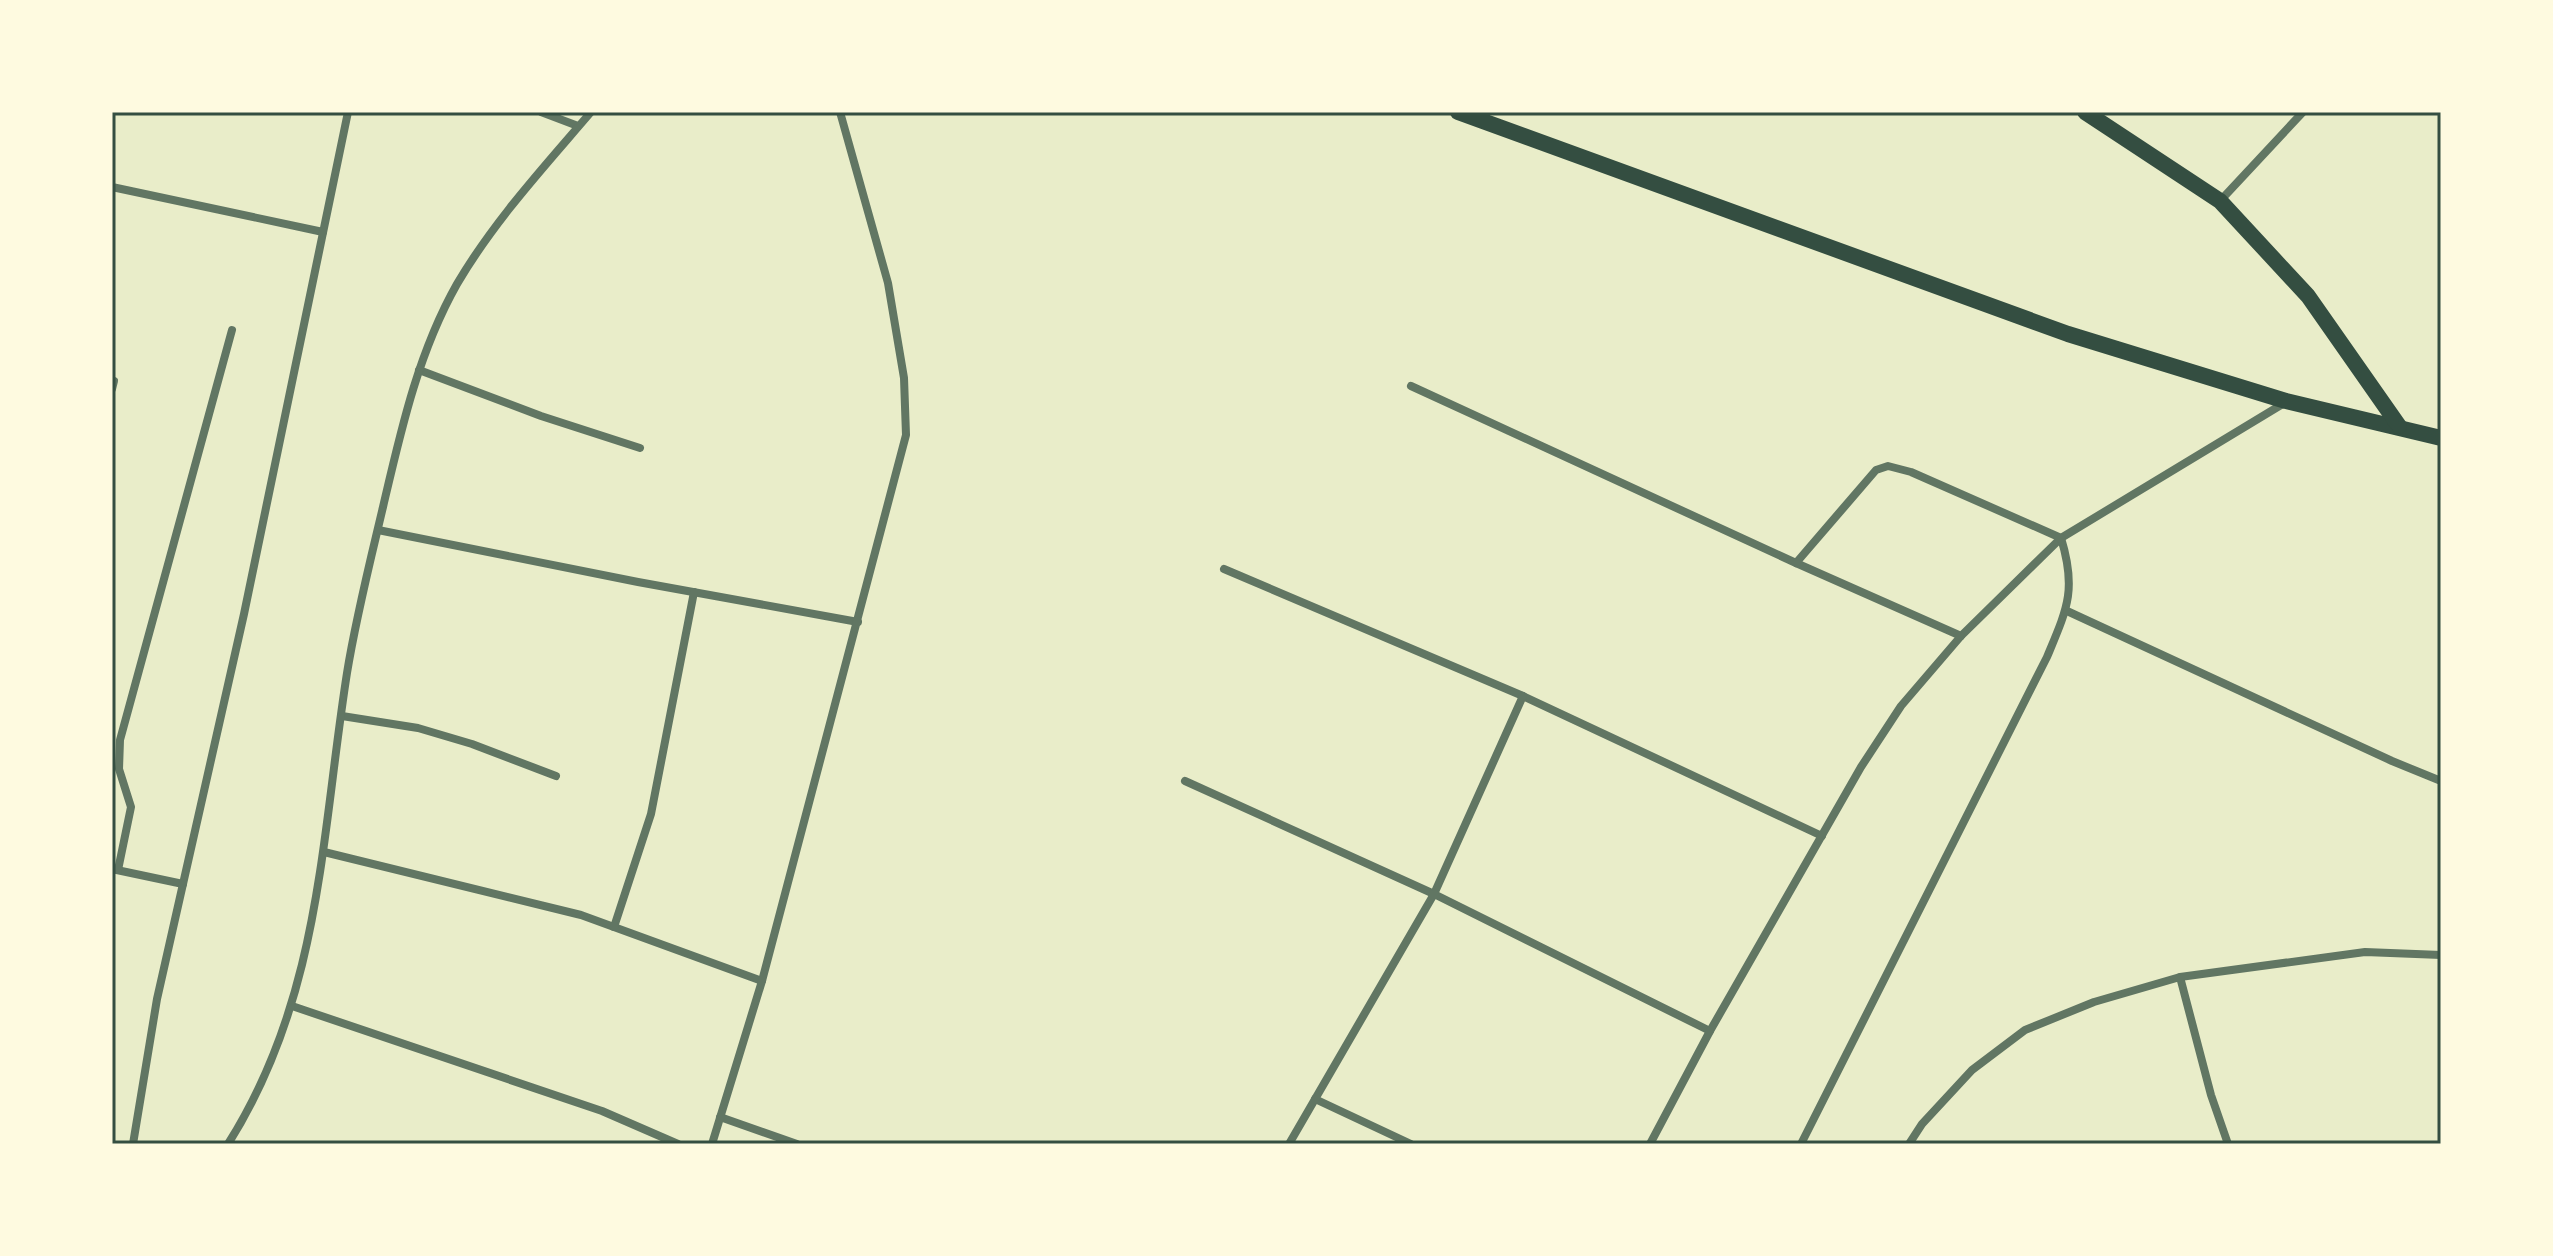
<svg xmlns="http://www.w3.org/2000/svg" width="2553" height="1256" font-family="'Crimson Pro',serif">
  <style>
    .lines { fill: none; stroke-linecap: round; stroke-linejoin: round }
    .minor { stroke: #617663; stroke-width: 8 }
    .secondary { stroke: #344e41; stroke-width: 16 }
    .neatline { fill: none; stroke: #344e41; stroke-width: 3 }
  </style>
  <rect width="100%" height="100%" fill="#e9edc9"/>
  <g class="lines">
    <g class="minor">
      <path d="M 541,112 L 578,126"/>
      <path d="M 112,187 L 323,232"/>
      <path d="M 2220,201 L 2303,112"/>
      <path d="M 419,370 L 541,416 L 640,448"/>
      <path d="M 1411,386 L 1796,563"/>
      <path d="M 112,389 L 114,381"/>
      <path d="M 378,530 L 638,582 L 858,622"/>
      <path d="M 1224,569 L 1523,696 L 1822,836"/>
      <path d="M 2067,611 L 2392,761 L 2441,781"/>
      <path d="M 342,716 L 418,728 L 472,744 L 556,776"/>
      <path d="M 1185,781 L 1434,894 L 1523,696"/>
      <path d="M 324,852 L 581,915 L 762,981"/>
      <path d="M 112,869 L 183,884"/>
      <path d="M 118,870 L 131,807 L 119,769 L 120,740 L 232,330"/>
      <path d="M 614,927 L 651,814 L 694,592"/>
      <path d="M 2180,977 L 2211,1095 L 2228,1144"/>
      <path d="M 292,1006 L 602,1111 L 678,1144"/>
      <path d="M 1315,1099 L 1411,1144"/>
      <path d="M 720,1117 L 797,1144"/>
      <path d="M 133,1144 L 157,999 L 244,614 L 348,112"/>
      <path d="M 228,1144 C 321,997 321,838 347,673 C 356,617 370,562 383,507 C 401,430 418,353 457,284 C 494,221 544,167 591,112"/>
      <path d="M 712,1144 L 762,981 L 906,435 L 904,378 L 888,283 L 840,112"/>
      <path d="M 1289,1144 L 1434,894 L 1710,1031"/>
      <path d="M 1650,1144 L 1710,1031 L 1861,767 L 1901,706 L 1961,636 L 2061,538 L 2286,402"/>
      <path d="M 1801,1144 L 2047,657 C 2067,609 2077,590 2061,538 L 1911,472 L 1888,466 L 1876,470 L 1796,563 L 1961,636"/>
      <path d="M 1909,1144 L 1922,1124 L 1972,1070 L 2025,1030 L 2094,1002 L 2180,977 L 2365,952 L 2441,955"/>
    </g>
    <g class="secondary">
      <path d="M 1458,112 L 2068,334 L 2286,401 L 2441,438"/>
      <path d="M 2085,112 L 2220,201 L 2308,296 L 2399,426"/>
    </g>
  </g>
  <rect width="2553" height="1256" fill="none" stroke="#fefae0" stroke-width="228"/>
  <rect x="114" y="114" width="2325" height="1028" class="neatline"/>
</svg>
